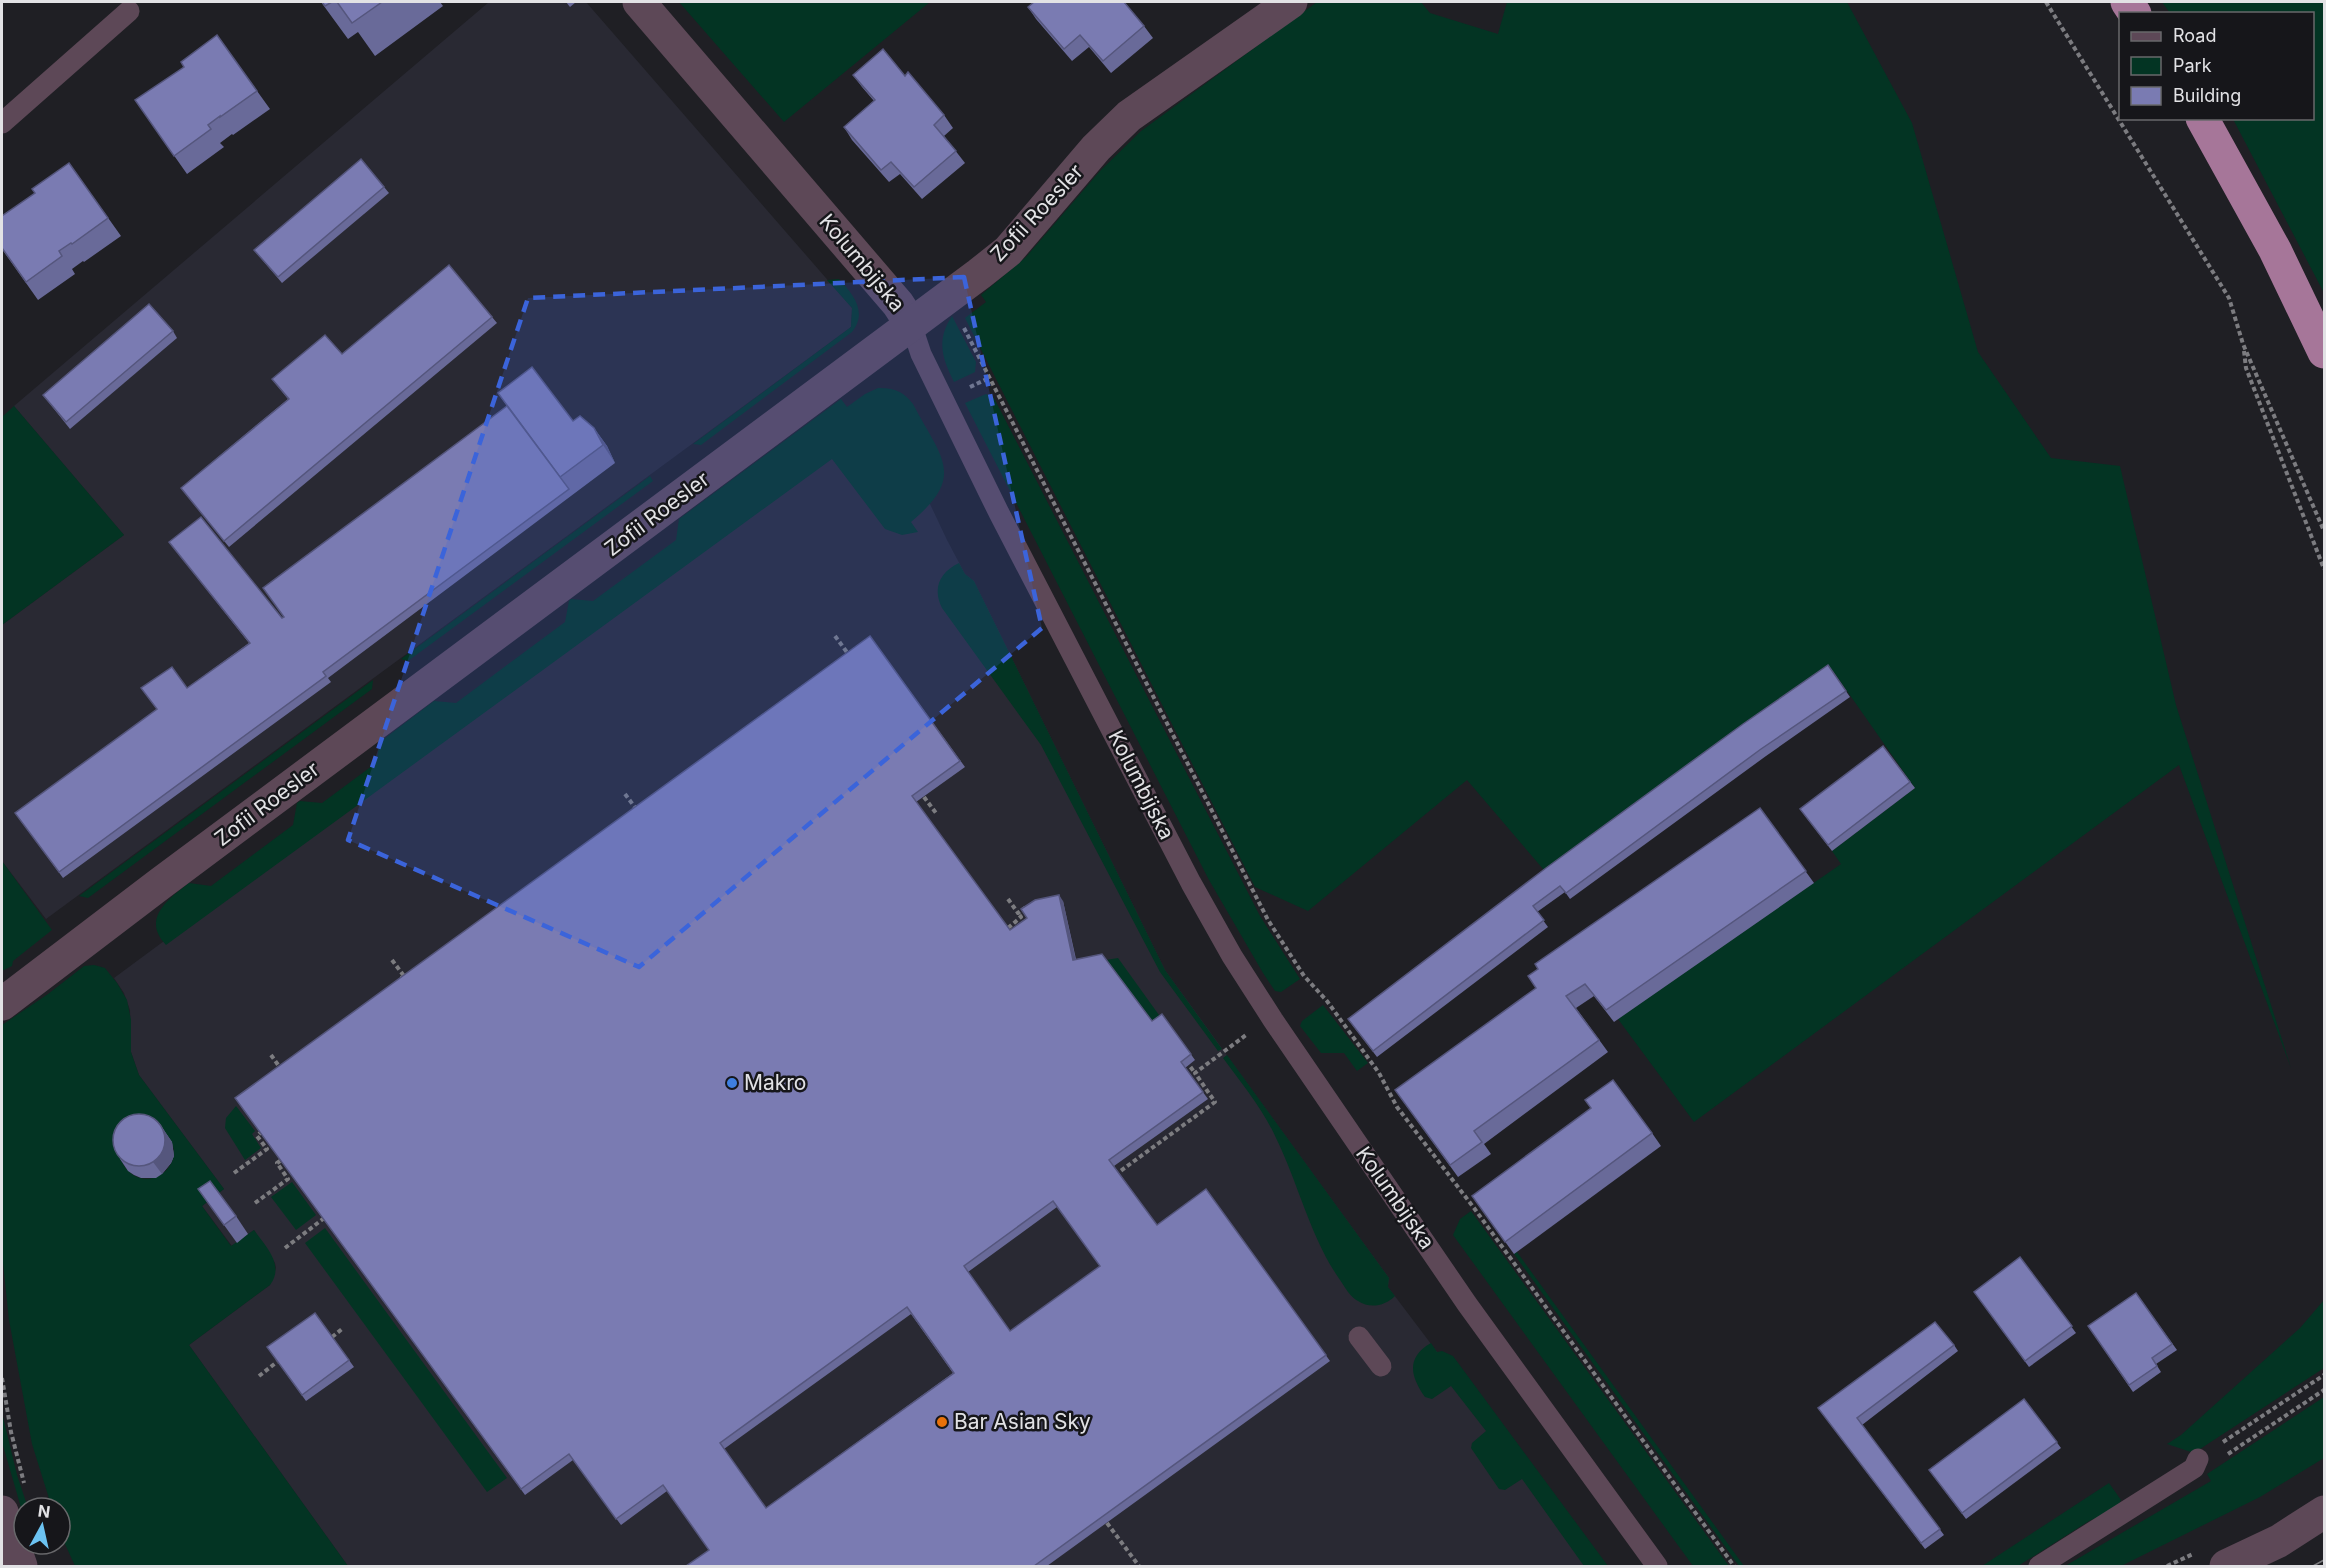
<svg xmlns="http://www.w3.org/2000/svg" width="2326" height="1568" font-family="Inter,sans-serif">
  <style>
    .built { fill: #292933 }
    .green { fill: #033423; fill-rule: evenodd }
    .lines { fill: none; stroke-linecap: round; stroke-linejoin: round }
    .path { stroke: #7c7c80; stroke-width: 4; stroke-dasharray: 4.5 3; stroke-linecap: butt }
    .service { stroke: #5d4857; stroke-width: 21 }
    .minor { stroke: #5d4857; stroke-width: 33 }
    .trunk { stroke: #a67699; stroke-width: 33 }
    .tram { stroke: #7a7a7e; stroke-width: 1.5 }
    .wall { fill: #696a99; fill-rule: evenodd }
    .shaded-wall { fill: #55567d }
    .building { fill: #7a7bb2; stroke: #55567d; stroke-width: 1.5; fill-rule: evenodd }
    .marked { fill: #3b64da; fill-opacity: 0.2; stroke: #3b64da; stroke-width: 4.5; stroke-dasharray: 12 8; stroke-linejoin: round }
    .shop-dot { fill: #3f7fe0; stroke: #16161a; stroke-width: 2 }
    .food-dot { fill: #e8710a; stroke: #16161a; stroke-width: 2 }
    .labels { text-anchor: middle; stroke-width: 5; stroke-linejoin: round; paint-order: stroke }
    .street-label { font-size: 21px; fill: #e2e2e5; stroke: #16161a }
    .poi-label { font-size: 21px; fill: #e2e2e5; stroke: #16161a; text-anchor: start }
  </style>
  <rect width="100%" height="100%" fill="#1f1f24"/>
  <g class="built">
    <path d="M 489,2 L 586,2 L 852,308 L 851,327 L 46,919 L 2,861 L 2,625 L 124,535 L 14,406 Z"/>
    <path d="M 865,423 L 931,492 L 930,504 L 947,540 L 965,574 L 974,581 L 1165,970 L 1389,1278 L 1388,1287 L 1599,1566 L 348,1566 L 189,1345 L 270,1285 L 276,1268 L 275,1263 L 254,1230 L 232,1246 L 202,1206 L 224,1189 L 139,1075 L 131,1052 L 130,1010 L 124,993 L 114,978 Z"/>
  </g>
  <g class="green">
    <path d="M 679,2 L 930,2 L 784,122 Z"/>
    <path d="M 1317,2 L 1421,2 L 1430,13 L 1498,34 L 1507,2 L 1847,2 L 1912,123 L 1978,352 L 2051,458 L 2120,466 L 2176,705 L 2291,1068 L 2179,765 L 1694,1122 L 1618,1019 L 1841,864 L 1832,851 L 1915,788 L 1833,671 L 1549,876 L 1467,780 L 1308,911 L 1255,887 L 965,318 L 986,302 L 981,295 L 1026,257 L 1100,171 L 1141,131 Z"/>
    <path d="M 2162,2 L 2324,2 L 2324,293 L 2233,119 L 2312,118 L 2312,14 L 2170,13 Z"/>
    <path d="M 839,279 C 853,294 868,312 852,332 L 701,445 L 693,444 L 851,327 L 852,308 L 827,280 Z"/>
    <path d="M 952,316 L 976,362 L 975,372 L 954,382 C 942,358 936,340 952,316 Z"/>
    <path d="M 878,388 C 894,388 903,391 913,404 C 941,458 967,475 911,522 L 918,532 L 902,535 L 885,529 L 832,459 L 166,945 C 141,919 168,899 189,883 L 211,886 L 293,825 L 297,803 L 300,801 L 322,803 L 376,763 L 380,742 L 434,701 L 456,703 L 565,622 L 569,601 L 571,599 L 593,601 L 676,540 L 679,519 L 841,399 L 847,407 L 865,394 Z"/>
    <path d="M 986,394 L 994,398 L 1260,916 L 1300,979 L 1281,992 L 1275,991 L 1263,973 L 1209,880 L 965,403 Z"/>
    <path d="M 14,406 L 124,535 L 2,625 L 2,417 Z"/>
    <path d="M 650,476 L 653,481 L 408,661 L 401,659 Z"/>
    <path d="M 959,563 L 965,574 L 974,581 L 1165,970 L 1222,1049 L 1218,1051 L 1160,972 L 1041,745 L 942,608 C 932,588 940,572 959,563 Z"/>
    <path d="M 373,680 L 372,689 L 88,898 L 79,896 Z"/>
    <path d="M 2,861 L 52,930 L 13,961 L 12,966 L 2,971 Z"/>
    <path d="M 1118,958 L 1164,1022 L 1156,1028 L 1106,960 Z"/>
    <path d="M 94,965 L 105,968 L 117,983 L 127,1000 L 131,1020 L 131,1052 L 139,1075 L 224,1189 L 202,1206 L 231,1246 L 254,1230 C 266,1247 285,1265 270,1285 L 189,1345 L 348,1566 L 75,1566 L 60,1533 L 60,1508 L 52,1508 L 32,1444 L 9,1320 L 2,1253 L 2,1025 L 48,994 L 84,966 ZM 163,1131 C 197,1161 142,1204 121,1160 Z"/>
    <path d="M 1323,1005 L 1368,1063 L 1357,1071 L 1344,1053 L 1321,1053 L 1300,1026 L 1302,1021 Z"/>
    <path d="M 1227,1055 L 1389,1278 L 1388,1287 L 1395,1296 C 1385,1306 1370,1309 1358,1301 C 1350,1297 1345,1287 1340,1280 C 1310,1237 1299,1185 1276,1138 C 1263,1109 1242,1084 1223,1058 Z"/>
    <path d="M 236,1106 L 255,1131 L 252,1134 L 261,1148 L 245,1160 L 225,1128 L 226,1118 Z"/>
    <path d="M 292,1182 L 316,1215 L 296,1230 L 271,1197 Z"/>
    <path d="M 1471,1211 L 1729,1566 L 1693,1566 L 1453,1235 L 1460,1219 Z"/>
    <path d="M 325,1228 L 507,1478 L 487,1492 L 305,1243 Z"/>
    <path d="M 1517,1252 L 1744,1566 L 1739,1566 L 1514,1254 Z"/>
    <path d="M 2324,1300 L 2324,1368 L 2194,1453 L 2167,1444 L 2181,1435 L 2300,1328 Z"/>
    <path d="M 1431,1343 L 1437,1352 L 1442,1351 L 1453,1356 L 1608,1566 L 1584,1566 L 1522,1479 L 1505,1490 L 1499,1489 L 1471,1448 L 1472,1443 L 1486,1431 L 1451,1386 L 1432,1399 L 1425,1397 C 1411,1377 1405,1358 1431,1343 Z"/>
    <path d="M 2324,1397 L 2324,1458 L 2260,1497 L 2121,1566 L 2065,1566 L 2211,1481 L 2207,1474 Z"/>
    <path d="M 2,1413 L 17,1475 L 28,1508 L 24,1508 L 24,1518 L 2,1442 Z"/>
    <path d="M 2109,1483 L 2121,1500 L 2116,1510 L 2089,1521 L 2018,1566 L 1982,1566 Z"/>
  </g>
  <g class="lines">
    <g class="path">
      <path d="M 2046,2 L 2229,298 L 2243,344 L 2324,531"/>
      <path d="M 964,328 L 1268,920 L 1304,976 L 1327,1001 L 1379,1073 L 1397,1107 L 1474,1208 L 1734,1566"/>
      <path d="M 2244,351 L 2246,368 L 2324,569"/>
      <path d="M 970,387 L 989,378"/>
      <path d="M 835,636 L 849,655"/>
      <path d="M 625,794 L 637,810"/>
      <path d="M 924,797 L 936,813"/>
      <path d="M 1008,899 L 1018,913 L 1025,908"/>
      <path d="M 1008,928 L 1021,917 L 1018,913"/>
      <path d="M 392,960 L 404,976 L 401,978"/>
      <path d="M 271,1055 L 281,1069"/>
      <path d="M 1186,1061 L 1195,1073"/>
      <path d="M 234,1173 L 267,1149 L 257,1136 L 260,1133"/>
      <path d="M 1115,1175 L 1215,1102 L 1195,1073 L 1246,1035"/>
      <path d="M 255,1203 L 288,1179 L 277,1163 L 280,1161"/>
      <path d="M 285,1248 L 323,1219"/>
      <path d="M 332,1337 L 342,1329"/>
      <path d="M 259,1376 L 277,1362"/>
      <path d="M 2,1378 L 11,1432 L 24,1483"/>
      <path d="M 2223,1442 L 2324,1375"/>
      <path d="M 2228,1454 L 2324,1390"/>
      <path d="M 1107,1523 L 1139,1566"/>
      <path d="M 2167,1566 L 2193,1554"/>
    </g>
    <g class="service">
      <path d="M 2,123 L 129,11"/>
      <path d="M 911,324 L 921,354 L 999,513 L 1191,883 L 1232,956 L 1273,1020 L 1467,1304 L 1657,1566"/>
      <path d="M 1359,1337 L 1381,1366"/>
      <path d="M 2039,1566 L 2194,1468 L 2198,1459"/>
    </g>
    <g class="minor">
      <path d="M 639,2 L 898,304 L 911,324"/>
      <path d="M 2,1004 L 161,883 L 979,274 L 1008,251 L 1096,148 L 1129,116 L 1291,2"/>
      <path d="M 2,1512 L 21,1566"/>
      <path d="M 2226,1566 L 2279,1541 L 2324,1512"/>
    </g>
    <g class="trunk">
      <path d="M 2127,2 L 2135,14"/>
      <path d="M 2202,118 L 2275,250 L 2324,352"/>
    </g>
    <path class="tram" d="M 2313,1566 L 2324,1560"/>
  </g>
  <g class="wall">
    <path d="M 321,2 L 440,2 L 443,6 L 375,56 L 358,32 L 348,39 Z"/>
    <path d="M 566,2 L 576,2 L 570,7 Z"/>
    <path d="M 1028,7 L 1144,26 L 1153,38 L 1111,73 L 1089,47 L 1072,61 L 1036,19 Z"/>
    <path d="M 217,35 L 270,109 L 233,135 L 232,134 L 220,143 L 224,147 L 187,174 L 135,100 L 184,67 Z"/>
    <path d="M 853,75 L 905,76 L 944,115 L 953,128 L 944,136 L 965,163 L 922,199 L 900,174 L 889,182 L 852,140 L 844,127 L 874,101 L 862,87 Z"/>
    <path d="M 69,163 L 121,236 L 84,262 L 83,261 L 72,269 L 75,274 L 38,300 L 2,249 L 35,193 Z"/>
    <path d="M 384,187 L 389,193 L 282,283 L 254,250 Z"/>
    <path d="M 492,317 L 497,323 L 229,547 L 181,488 L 288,399 L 272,379 L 342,354 Z"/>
    <path d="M 173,331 L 177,338 L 70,429 L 43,395 Z"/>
    <path d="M 498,393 L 573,421 L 594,428 L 607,446 L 615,463 L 328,678 L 331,682 L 63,878 L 15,813 L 249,643 L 169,542 L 282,618 L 507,406 Z"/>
    <path d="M 870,636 L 965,767 L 916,802 L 1010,930 L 1063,901 L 1076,959 L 1152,1021 L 1162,1014 L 1195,1060 L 1185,1068 L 1208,1099 L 1114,1166 L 1157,1225 L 1206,1189 L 1330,1361 L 1047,1566 L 686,1566 L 709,1550 L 667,1491 L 621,1525 L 573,1460 L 525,1495 L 235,1098 ZM 1057,1207 L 1100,1266 L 1010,1331 L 968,1272 ZM 911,1314 L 953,1373 L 766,1508 L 724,1449 Z"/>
    <path d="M 1828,665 L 1850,697 L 1766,756 L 1570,899 L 1565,892 L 1537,912 L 1548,927 L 1377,1057 L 1348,1019 Z"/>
    <path d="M 1883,746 L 1915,788 L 1832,851 L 1800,809 Z"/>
    <path d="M 1760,808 L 1814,883 L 1614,1022 L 1594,996 L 1576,1008 L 1608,1052 L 1484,1144 L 1491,1154 L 1458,1177 L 1395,1090 L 1536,988 Z"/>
    <path d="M 159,1123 L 172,1142 L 174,1156 L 171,1163 L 162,1174 L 156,1178 L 141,1178 L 134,1175 L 128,1171 L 120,1159 Z"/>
    <path d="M 1652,1133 L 1661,1146 L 1514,1254 L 1472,1196 Z"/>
    <path d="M 198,1189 L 236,1216 L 248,1234 L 237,1243 Z"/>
    <path d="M 2020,1257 L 2076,1333 L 2029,1367 L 1974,1292 Z"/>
    <path d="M 2136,1293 L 2177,1350 L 2156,1364 L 2161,1372 L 2133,1392 L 2088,1326 Z"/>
    <path d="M 315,1313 L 354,1367 L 306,1401 L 267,1347 Z"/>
    <path d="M 1954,1345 L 1958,1351 L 1862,1425 L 1944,1535 L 1925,1549 L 1818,1408 Z"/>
    <path d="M 2024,1399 L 2061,1448 L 1966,1519 L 1929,1470 Z"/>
  </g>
  <g class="shaded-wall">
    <path d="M 594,428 L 607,446 L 615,463 L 603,445 Z"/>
    <path d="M 1059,895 L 1063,901 L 1077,966 L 1073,960 Z"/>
    <path d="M 159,1123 L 172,1142 L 174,1156 L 171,1163 L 162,1174 L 153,1162 Z"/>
  </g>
  <g class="building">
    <path d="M 322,2 L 332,2 L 325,6 Z"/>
    <path d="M 337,2 L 382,2 L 352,23 Z"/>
    <path d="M 1034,2 L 1124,2 L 1144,26 L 1103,61 L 1080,35 L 1064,49 L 1028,7 Z"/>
    <path d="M 217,35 L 257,91 L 220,117 L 220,116 L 208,125 L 211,129 L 174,156 L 135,100 L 184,67 L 181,62 Z"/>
    <path d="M 883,49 L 905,76 L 908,72 L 944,115 L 934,125 L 956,151 L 914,187 L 891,162 L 881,170 L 844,127 L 875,100 L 853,75 Z"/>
    <path d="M 361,159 L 384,187 L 278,277 L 254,250 Z"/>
    <path d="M 69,163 L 108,218 L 72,244 L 71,243 L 59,251 L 62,256 L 26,282 L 2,248 L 2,216 L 35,193 L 32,189 Z"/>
    <path d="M 449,265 L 492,317 L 224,541 L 181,488 L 289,399 L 272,379 L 325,335 L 342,354 Z"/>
    <path d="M 149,304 L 173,331 L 66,422 L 43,395 Z"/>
    <path d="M 532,367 L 573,421 L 580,416 L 594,428 L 603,445 L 560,477 L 498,393 Z"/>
    <path d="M 507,406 L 569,489 L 323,672 L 326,676 L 59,872 L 15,813 L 157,709 L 141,688 L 172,667 L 187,688 L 250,643 L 169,542 L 201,517 L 282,618 L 284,617 L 263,588 Z"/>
    <path d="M 870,636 L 960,761 L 912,796 L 1010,930 L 1027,918 L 1021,909 L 1035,900 L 1059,895 L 1073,960 L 1102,954 L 1152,1021 L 1162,1014 L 1191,1054 L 1181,1062 L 1203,1092 L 1109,1160 L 1157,1225 L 1206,1189 L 1326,1355 L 1034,1566 L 686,1566 L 709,1550 L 663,1485 L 616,1519 L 569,1454 L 521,1489 L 235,1098 ZM 1053,1201 L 1100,1266 L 1010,1331 L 964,1266 ZM 907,1307 L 954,1373 L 766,1508 L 720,1443 Z"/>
    <path d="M 1828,665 L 1846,691 L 1761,749 L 1566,893 L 1560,886 L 1533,906 L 1544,920 L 1373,1051 L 1348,1019 L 1546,868 L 1743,724 Z"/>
    <path d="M 1883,746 L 1910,782 L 1828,845 L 1800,809 Z"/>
    <path d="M 1760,808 L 1806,871 L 1606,1010 L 1585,984 L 1566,996 L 1599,1040 L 1474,1131 L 1482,1142 L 1450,1165 L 1395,1090 L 1536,988 L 1528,976 L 1538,969 L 1535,964 Z"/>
    <path d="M 1613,1080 L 1652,1133 L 1505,1242 L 1472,1196 L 1591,1108 L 1585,1100 Z"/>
    <circle cx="139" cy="1140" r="26"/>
    <path d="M 210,1181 L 236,1216 L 224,1225 L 198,1189 Z"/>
    <path d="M 2020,1257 L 2072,1326 L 2025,1361 L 1974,1292 Z"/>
    <path d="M 2136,1293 L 2172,1344 L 2152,1358 L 2157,1366 L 2129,1385 L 2088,1326 Z"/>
    <path d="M 315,1313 L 349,1360 L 302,1395 L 267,1347 Z"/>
    <path d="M 1935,1322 L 1954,1345 L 1857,1418 L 1940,1529 L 1921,1543 L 1818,1408 Z"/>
    <path d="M 2024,1399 L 2057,1442 L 1962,1513 L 1929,1470 Z"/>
  </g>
  <path class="marked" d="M 964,277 L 1042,628 L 639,967 L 348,840 L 528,298 Z"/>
  <circle class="shop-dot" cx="732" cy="1083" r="6"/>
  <circle class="food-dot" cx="942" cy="1422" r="6"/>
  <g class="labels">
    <g class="street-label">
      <text transform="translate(1037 213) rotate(-47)" y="7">Zofii Roesler</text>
      <text transform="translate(862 263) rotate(50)" y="7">Kolumbijska</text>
      <text transform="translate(657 514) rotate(-37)" y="7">Zofii Roesler</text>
      <text transform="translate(1141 785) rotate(63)" y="7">Kolumbijska</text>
      <text transform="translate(267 804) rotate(-37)" y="7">Zofii Roesler</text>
      <text transform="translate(1395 1198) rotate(55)" y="7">Kolumbijska</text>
    </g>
    <g class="poi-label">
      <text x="744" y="1090">Makro</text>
      <text x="954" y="1429">Bar Asian Sky</text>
    </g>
  </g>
  <rect width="2326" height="1568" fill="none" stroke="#e2e2e5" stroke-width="6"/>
  <rect x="2119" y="12" width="195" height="108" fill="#16161a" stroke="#68686b" stroke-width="1.5"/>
  <rect x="2131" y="32" width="30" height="9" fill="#5d4857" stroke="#68686b" stroke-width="1.5"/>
  <text x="2173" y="42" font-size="18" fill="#e2e2e5">Road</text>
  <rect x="2131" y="57" width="30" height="18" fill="#033423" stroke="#68686b" stroke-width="1.5"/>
  <text x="2173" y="72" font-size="18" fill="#e2e2e5">Park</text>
  <rect x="2131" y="87" width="30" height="18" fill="#7a7bb2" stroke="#68686b" stroke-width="1.5"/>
  <text x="2173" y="102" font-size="18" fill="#e2e2e5">Building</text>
  <g transform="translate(42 1526) rotate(8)"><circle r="28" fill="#16161a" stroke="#68686b" stroke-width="1.5"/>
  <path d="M0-4.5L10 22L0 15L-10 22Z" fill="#6cc3f2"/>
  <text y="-9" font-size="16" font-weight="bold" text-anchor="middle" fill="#e2e2e5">N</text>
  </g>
</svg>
